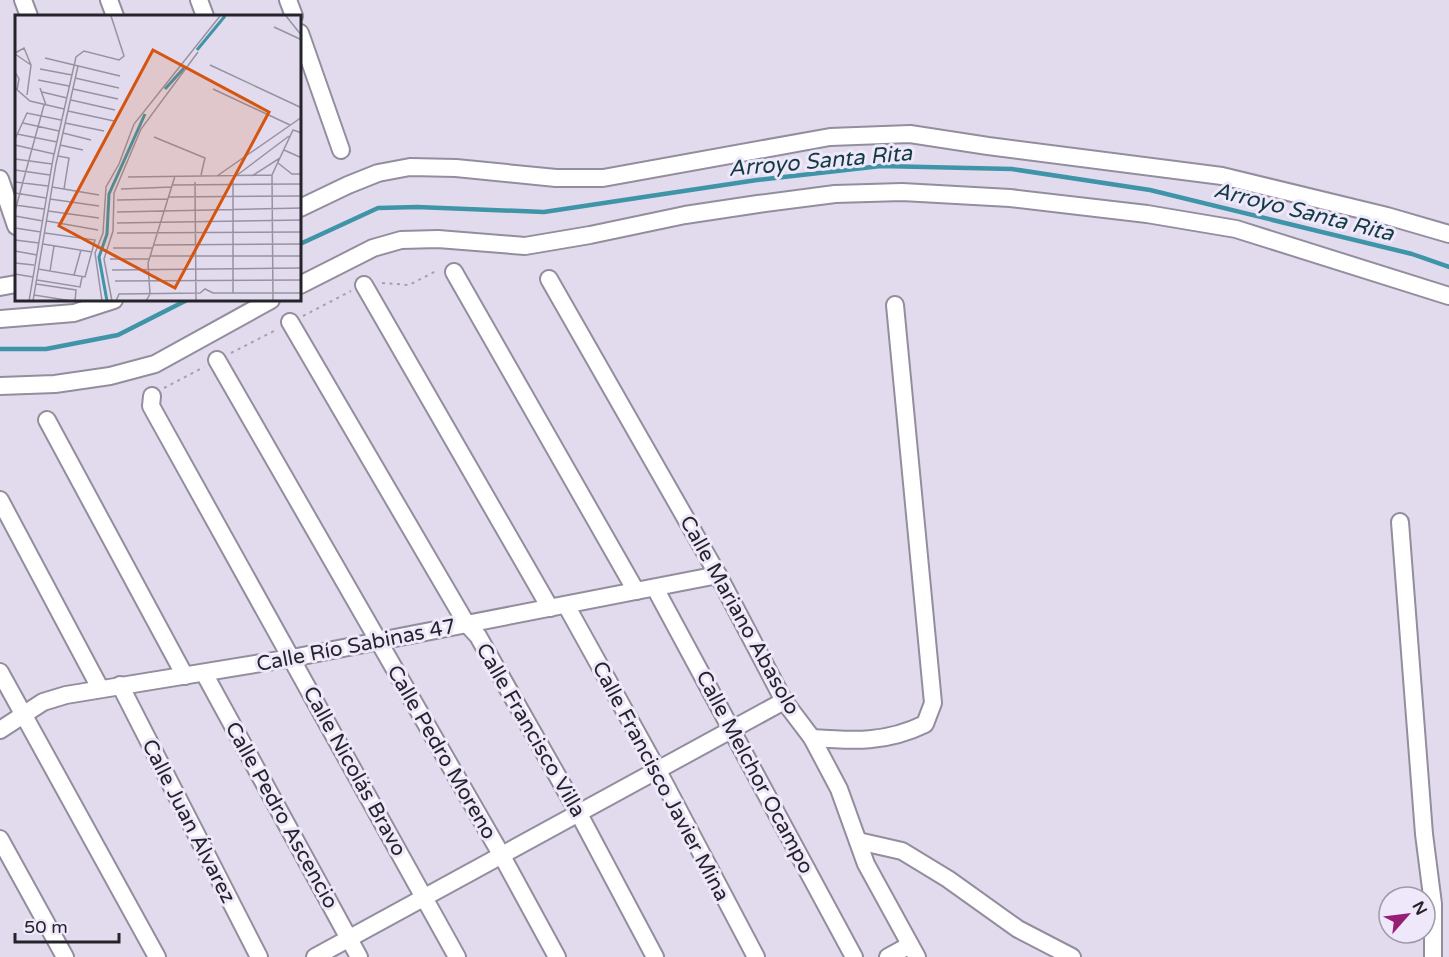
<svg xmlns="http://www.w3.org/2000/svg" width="1449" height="957" font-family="'Varela Round',sans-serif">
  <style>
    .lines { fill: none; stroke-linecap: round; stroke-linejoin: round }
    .stream { stroke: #3f95a7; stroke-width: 4.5 }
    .minor-casing { stroke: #938d9e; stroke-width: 20 }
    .path { stroke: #a59faf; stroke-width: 2; stroke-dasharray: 3 4.5; stroke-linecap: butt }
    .minor { stroke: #fff; stroke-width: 16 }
    .labels { text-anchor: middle; stroke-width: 6; stroke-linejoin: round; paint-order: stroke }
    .street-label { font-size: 21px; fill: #26242b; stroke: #efe8fb }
    .water-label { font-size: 22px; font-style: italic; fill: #123b43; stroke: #efe8fb }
    .inset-river { fill: none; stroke: #3f95a7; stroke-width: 3 }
    .inset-road { fill: none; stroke: #9792a0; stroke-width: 1.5 }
    .view { fill: #d5540f; fill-opacity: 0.15; stroke: #d5540f; stroke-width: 3 }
    .inset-edge { fill: none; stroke: #26242b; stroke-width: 3 }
  </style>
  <rect width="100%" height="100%" fill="#e2dbee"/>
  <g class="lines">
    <g class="stream">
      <path d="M 300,244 L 378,208 L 417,207 L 544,212 L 757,180 L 881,166 L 1012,169 L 1150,190 L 1412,254 L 1449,267"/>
      <path d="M 0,349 L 46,349 L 118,335 L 187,300"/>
    </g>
    <defs>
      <g id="minor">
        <path d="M 23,0 L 29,16"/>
        <path d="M 109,0 L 115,16"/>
        <path d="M 199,0 L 205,16"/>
        <path d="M 288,0 L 294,16"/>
        <path d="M 300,33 L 341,150"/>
        <path d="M 0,179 L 16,226"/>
        <path d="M 300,208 L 348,185 L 378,173 L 410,167 L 456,168 L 556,178 L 603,178 L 830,137 L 910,134 L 988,146 L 1222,176 L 1387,216 L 1449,234"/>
        <path d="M 454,272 L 636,591"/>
        <path d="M 549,279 L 718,575 L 784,701 L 812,738 L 839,789 L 866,864 L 917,957"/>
        <path d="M 300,285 L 373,248 L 401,240 L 438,239 L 525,246 L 590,235 L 685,215 L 758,204 L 835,194 L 902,192 L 1010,198 L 1147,214 L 1236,229 L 1449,296"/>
        <path d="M 364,285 L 550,608"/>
        <path d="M 0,287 L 16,284"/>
        <path d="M 0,319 L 74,313 L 114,300"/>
        <path d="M 290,322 L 466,623 L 478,636 L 579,814 L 655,957"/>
        <path d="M 217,360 L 502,856 L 557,957"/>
        <path d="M 0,386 L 55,384 L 110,376 L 155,364 L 271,300"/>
        <path d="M 152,396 L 151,406 L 457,957"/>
        <path d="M 47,420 L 185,676"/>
        <path d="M 0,500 L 100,688"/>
        <path d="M 1400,522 L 1424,834 L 1433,904 L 1433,957"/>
        <path d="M 655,588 L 854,957"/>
        <path d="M 566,605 L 658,771 L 756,957"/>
        <path d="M 0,672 L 157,957"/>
        <path d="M 204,673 L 359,957"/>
        <path d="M 120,685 L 259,957"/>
        <path d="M 0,730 L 43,702 L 66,695 L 292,658 L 718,575"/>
        <path d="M 812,738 C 854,741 886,743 925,724 L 933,703 L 895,305"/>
        <path d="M 0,839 L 65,957"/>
        <path d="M 858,841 L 902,851 L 948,879 L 1018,929 L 1072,957"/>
        <path d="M 315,957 L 784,701"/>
        <path d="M 888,957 L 910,945"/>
      </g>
    </defs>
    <use href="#minor" class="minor-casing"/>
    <g class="path">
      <path d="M 382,283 L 409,285 L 438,270"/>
      <path d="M 303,316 L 351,291"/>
      <path d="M 231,353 L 276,330"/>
      <path d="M 164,388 L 204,367"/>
    </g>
    <use href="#minor" class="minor"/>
  </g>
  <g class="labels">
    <g class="street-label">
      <text transform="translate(740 615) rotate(61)" y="7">Calle Mariano Abasolo</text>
      <text transform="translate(356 645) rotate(-11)" y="7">Calle Río Sabinas 47</text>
      <text transform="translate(531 730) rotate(60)" y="7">Calle Francisco Villa</text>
      <text transform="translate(442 752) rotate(60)" y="7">Calle Pedro Moreno</text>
      <text transform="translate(355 771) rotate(61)" y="7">Calle Nicolás Bravo</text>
      <text transform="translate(755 772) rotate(62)" y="7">Calle Melchor Ocampo</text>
      <text transform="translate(661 781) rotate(62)" y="7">Calle Francisco Javier Mina</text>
      <text transform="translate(282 815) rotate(61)" y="7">Calle Pedro Ascencio</text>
      <text transform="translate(189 821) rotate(63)" y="7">Calle Juan Álvarez</text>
    </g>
    <g class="water-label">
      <text transform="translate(820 160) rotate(-5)" y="8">Arroyo Santa Rita</text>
      <text transform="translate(1304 211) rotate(14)" y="8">Arroyo Santa Rita</text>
    </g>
  </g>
  <g transform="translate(15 15)">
    <rect width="286" height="286" fill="#e2dbee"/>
    <path class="inset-river" d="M 182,35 L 210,1M 150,74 L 169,53M 92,286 L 84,242 L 92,219 L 94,179 L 130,99"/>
    <path class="inset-road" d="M 271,1 L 287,21M 259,12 L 287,25M 0,38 L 9,33 L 16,50 L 12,80M 0,39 L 16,50M 30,43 L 105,61M 195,50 L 287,93M 25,54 L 57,60M 0,57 L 4,64 L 2,75M 60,63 L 104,73M 23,65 L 54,71M 0,73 L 15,86 L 49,94M 25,73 L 31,90M 58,74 L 103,84M 198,74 L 275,110M 27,77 L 52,83M 56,85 L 100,95M 53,96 L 99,106M 8,108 L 44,116M 50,108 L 89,116M 48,118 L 76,125M 2,119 L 42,127M 139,122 L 190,143 L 186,160M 0,124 L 12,98 L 46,105M 0,130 L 39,139M 45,130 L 68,135M 269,135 L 287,143M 43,141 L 54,143 L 49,174M 0,144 L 37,149M 263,148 L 277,159 L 287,159M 0,155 L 35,160M 202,161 L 287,102M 221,161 L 274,121M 237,161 L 265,143M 113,162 L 257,160M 0,167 L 33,171M 180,167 L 181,285M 218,167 L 218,278M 158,170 L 287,169M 37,172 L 84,180M 106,174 L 157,172M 0,178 L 31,183M 154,182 L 287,181M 35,184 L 84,191M 102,185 L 153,184M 0,190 L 29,194M 0,196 L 29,90M 33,196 L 84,203M 102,197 L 287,193M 0,201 L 28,206M 32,206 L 83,215M 102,208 L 287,205M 0,213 L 26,217M 102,218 L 287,217M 0,225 L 24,228M 28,229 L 77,237M 139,230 L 287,229M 98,233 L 138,233M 0,236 L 22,240M 135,241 L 287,241M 95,244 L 134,244M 0,248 L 19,250M 23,254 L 70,262 L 80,225 L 30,218M 97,255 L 287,253M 35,256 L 39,231M 0,259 L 18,262M 59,260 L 66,235M 22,265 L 65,272 L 67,262M 100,266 L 287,265M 21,269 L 61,275 L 60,286M 19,280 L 57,286M 14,286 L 38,144 L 61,42 L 69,36 L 104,45 L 109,41 L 96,1M 18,286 L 41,149 L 63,51M 63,286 L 87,286M 87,286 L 80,238 L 88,218 L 91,172 L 104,149 L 119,109 L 205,1M 97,286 L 89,244 L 98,216 L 99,178 L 126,114 L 183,37M 101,286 L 104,279 L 185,278 L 190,274 L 198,278 L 287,278M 131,286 L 135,279 L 133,248 L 160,161M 258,286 L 257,160 L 278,115 L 287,118"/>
    <path class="view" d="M 138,35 L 254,97 L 160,273 L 44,211 Z"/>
    <rect width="286" height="286" class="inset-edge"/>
  </g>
  <g transform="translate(1407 915) rotate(62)"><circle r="28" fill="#efe8fb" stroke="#9f9aa8" stroke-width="1.5"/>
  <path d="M0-4.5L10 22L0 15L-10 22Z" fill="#981d76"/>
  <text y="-9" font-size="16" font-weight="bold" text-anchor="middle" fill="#26242b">N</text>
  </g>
  <path d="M15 933v9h104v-9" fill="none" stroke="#26242b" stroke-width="3"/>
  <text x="24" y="933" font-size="18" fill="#26242b" stroke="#efe8fb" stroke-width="4.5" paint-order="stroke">50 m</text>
</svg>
